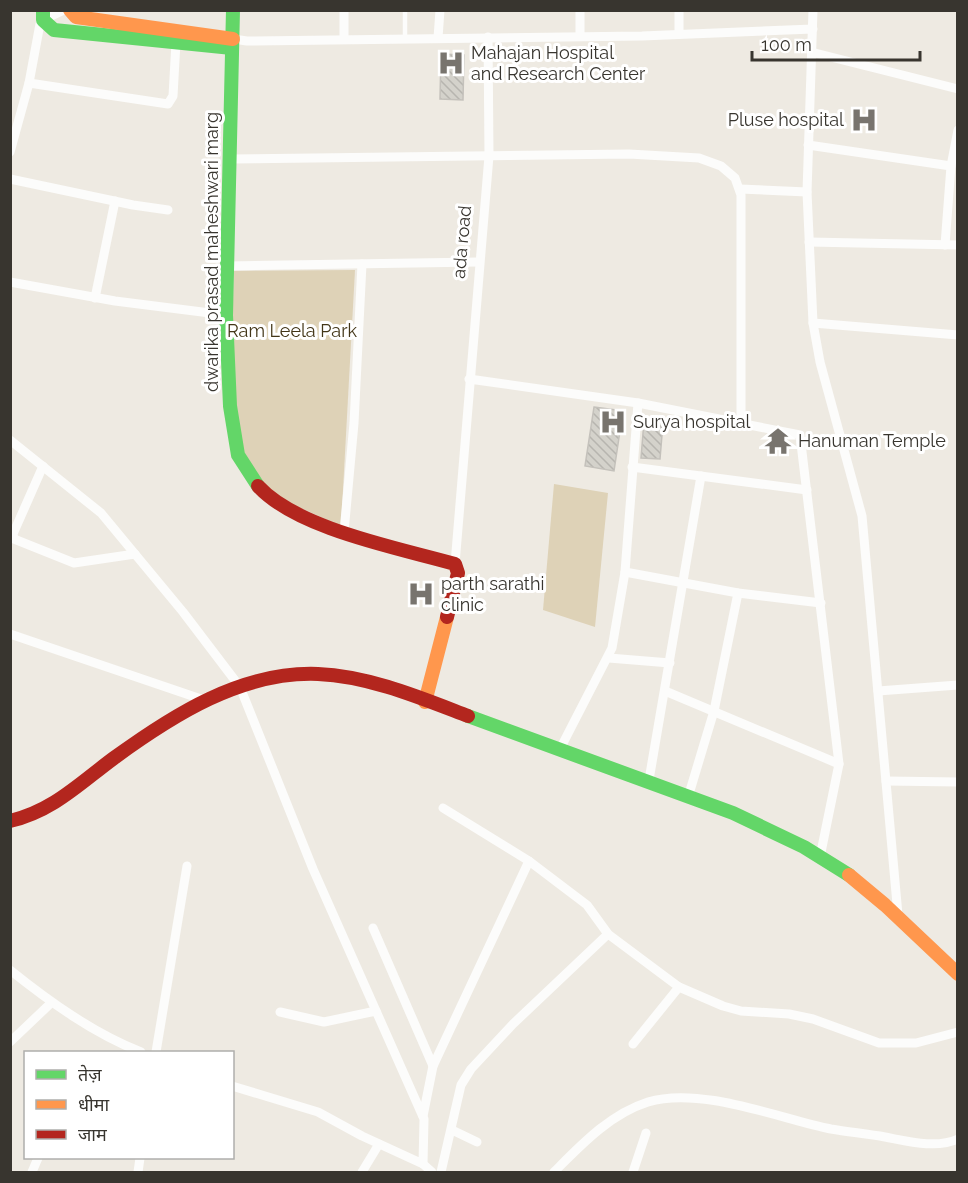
<svg xmlns="http://www.w3.org/2000/svg" width="968" height="1183" font-family="Raleway,'Noto Sans Devanagari',sans-serif">
  <style>
    .park { fill: #ded2b7 }
    .building { fill: url(#building-back-hatch); stroke: #c4c1bb; stroke-width: 1.5 }
    .lines { fill: none; stroke-linecap: round; stroke-linejoin: round }
    .lane { stroke: #fcfcfb; stroke-width: 4.5 }
    .street { stroke: #fcfcfb; stroke-width: 9 }
    .fast { stroke: #63d668; stroke-width: 14 }
    .slow { stroke: #ff974d; stroke-width: 14 }
    .jam { stroke: #b3261e; stroke-width: 14 }
    .labels { text-anchor: middle; stroke-width: 6; stroke-linejoin: round; paint-order: stroke }
    .poi-label { font-size: 18px; fill: #38352f; stroke: #fff; text-anchor: start }
    .street-label { font-size: 18px; fill: #38352f; stroke: #fff }
    .park-label { font-size: 18px; fill: #433618; stroke: #fff }
  </style>
  <defs>
    <pattern id="building-back-hatch" width="6" height="6" patternUnits="userSpaceOnUse" patternTransform="scale(1.5)"><rect width="6" height="6" fill="#d4d2cb"/><path d="M-1 5l2 2M0 0l6 6M5-1l2 2" fill="none" stroke="#b7b5af"/></pattern>
  </defs>
  <rect width="100%" height="100%" fill="#eeeae2"/>
  <g class="park">
    <path d="M 355,270 L 341,526 L 267,493 L 239,455 L 230,391 L 234,271 Z"/>
    <path d="M 554,484 L 608,493 L 595,627 L 543,610 Z"/>
  </g>
  <g class="building">
    <path d="M 441,54 L 464,55 L 463,100 L 440,99 Z"/>
    <path d="M 594,407 L 623,411 L 614,471 L 585,466 Z"/>
    <path d="M 644,421 L 663,423 L 660,459 L 641,458 Z"/>
  </g>
  <g class="lines">
    <path class="lane" d="M 405,38 L 405,10"/>
    <g class="street">
      <path d="M 580,10 L 580,36"/>
      <path d="M 813,10 L 807,192 L 813,323 L 820,362 L 862,516 L 898,915"/>
      <path d="M 679,34 L 679,10"/>
      <path d="M 438,38 L 440,10"/>
      <path d="M 233,39 L 247,41 L 642,36 L 813,29"/>
      <path d="M 344,39 L 344,10"/>
      <path d="M 811,52 L 958,89"/>
      <path d="M 29,83 L 168,104 L 173,96 L 176,42"/>
      <path d="M 808,145 L 951,166"/>
      <path d="M 10,152 L 29,83 L 40,24 L 43,20 L 64,10"/>
      <path d="M 230,159 L 629,154 L 699,158 L 721,166 L 735,178 L 741,195 L 741,421"/>
      <path d="M 10,179 L 133,205 L 168,210"/>
      <path d="M 740,189 L 807,192"/>
      <path d="M 809,242 L 958,245"/>
      <path d="M 945,245 L 951,166 L 958,130"/>
      <path d="M 228,266 L 478,262"/>
      <path d="M 10,282 L 115,301 L 226,315"/>
      <path d="M 95,298 L 115,201"/>
      <path d="M 813,323 L 958,335"/>
      <path d="M 469,379 L 638,403 L 800,435 L 839,764 L 820,857"/>
      <path d="M 10,440 L 101,513 L 183,612 L 240,687 L 313,869 L 424,1119 L 423,1164 L 362,1136 L 318,1112 L 232,1086"/>
      <path d="M 43,466 L 13,534 L 14,539 L 74,563 L 135,554"/>
      <path d="M 632,467 L 807,490"/>
      <path d="M 344,532 L 354,423 L 362,264"/>
      <path d="M 455,564 L 489,156 L 488,37"/>
      <path d="M 625,572 L 738,593 L 821,603"/>
      <path d="M 10,634 L 204,700"/>
      <path d="M 609,658 L 670,663"/>
      <path d="M 665,691 L 839,764"/>
      <path d="M 878,691 L 958,685"/>
      <path d="M 559,751 L 612,648 L 625,572 L 638,403"/>
      <path d="M 649,780 L 701,476"/>
      <path d="M 886,781 L 958,782"/>
      <path d="M 689,794 L 714,711 L 738,593"/>
      <path d="M 443,808 L 529,861 L 587,905 L 608,934 L 679,987 L 723,1006 L 741,1011 L 789,1014 L 813,1019 L 879,1043 L 916,1043 L 958,1032"/>
      <path d="M 373,928 L 433,1066"/>
      <path d="M 10,970 C 50,1002 93,1033 141,1052"/>
      <path d="M 280,1012 L 324,1022 L 376,1011"/>
      <path d="M 10,1042 L 51,1003"/>
      <path d="M 633,1044 L 679,987"/>
      <path d="M 156,1052 L 187,866"/>
      <path d="M 423,1116 L 433,1066 L 529,861"/>
      <path d="M 452,1130 L 477,1142"/>
      <path d="M 423,1164 L 432,1172"/>
      <path d="M 32,1172 L 38,1158"/>
      <path d="M 138,1172 L 140,1158"/>
      <path d="M 362,1172 L 379,1144"/>
      <path d="M 441,1172 L 461,1085 L 471,1069 L 513,1024 L 608,934"/>
      <path d="M 554,1172 C 581,1145 610,1114 648,1102 C 700,1086 778,1118 831,1129 C 849,1132 868,1134 885,1137 C 907,1141 936,1149 958,1139"/>
      <path d="M 633,1172 L 646,1133"/>
    </g>
    <g class="fast">
      <path d="M 43,10 L 43,20 L 54,30 L 232,48"/>
      <path d="M 233,10 L 226,315 L 230,406 L 238,455 L 258,486"/>
      <path d="M 468,716 L 733,813 L 804,847 L 849,875"/>
    </g>
    <g class="slow">
      <path d="M 70,10 L 76,17 L 233,39"/>
      <path d="M 425,702 L 447,617"/>
      <path d="M 849,875 L 885,905 L 958,974"/>
    </g>
    <g class="jam">
      <path d="M 258,486 C 297,529 399,548 455,564 L 458,573 L 447,617"/>
      <path d="M 10,821 C 53,811 80,783 114,758 C 173,715 242,671 318,674 C 369,676 421,698 468,716"/>
    </g>
  </g>
  <defs>
    <symbol id="hospital-bare" viewBox="-9 -9 18 18"><path d="M-5-5h3v3.5h4V-5h3V5h-3V1.5h-4V5h-3Z" fill="#78746e" stroke="#fff" stroke-width="2.5" paint-order="stroke"/></symbol>
    <symbol id="temple-bare" viewBox="-9 -9 18 18"><path d="M0-6L5-2H3V0L6.5 2.5H4V6H1.5V3h-3V6H-4V2.5H-6.5L-3 0V-2H-5Z" fill="#78746e" stroke="#fff" stroke-width="2.5" paint-order="stroke"/></symbol>
  </defs>
  <g fill-rule="evenodd">
    <use href="#hospital-bare" x="432" y="44" width="38" height="38"/>
    <use href="#hospital-bare" x="845" y="101" width="38" height="38"/>
    <use href="#hospital-bare" x="594" y="403" width="38" height="38"/>
    <use href="#temple-bare" x="759" y="422" width="38" height="38"/>
    <use href="#hospital-bare" x="402" y="575" width="38" height="38"/>
  </g>
  <g class="labels">
    <g class="poi-label">
      <text x="471" y="59">Mahajan Hospital<tspan x="471" dy="21">and Research Center</tspan></text>
      <text x="844" y="126" text-anchor="end">Pluse hospital</text>
      <text x="633" y="428">Surya hospital</text>
      <text x="798" y="447">Hanuman Temple</text>
      <text x="441" y="590">parth sarathi<tspan x="441" dy="21">clinic</tspan></text>
    </g>
    <g class="street-label">
      <text transform="translate(462 242) rotate(-85)" y="6">ada road</text>
      <text transform="translate(212 252) rotate(-90)" y="6">dwarika prasad maheshwari marg</text>
    </g>
    <g class="park-label">
      <text x="292" y="337">Ram Leela Park</text>
    </g>
  </g>
  <rect width="968" height="1183" fill="none" stroke="#38352f" stroke-width="24"/>
  <rect x="24" y="1051" width="210" height="108" fill="#ffffff" stroke="#afaeac" stroke-width="1.5"/>
  <rect x="36" y="1070" width="30" height="9" fill="#63d668" stroke="#afaeac" stroke-width="1.5"/>
  <text x="78" y="1081" font-size="18" fill="#38352f">तेज़</text>
  <rect x="36" y="1100" width="30" height="9" fill="#ff974d" stroke="#afaeac" stroke-width="1.5"/>
  <text x="78" y="1111" font-size="18" fill="#38352f">धीमा</text>
  <rect x="36" y="1130" width="30" height="9" fill="#b3261e" stroke="#afaeac" stroke-width="1.5"/>
  <text x="78" y="1141" font-size="18" fill="#38352f">जाम</text>
  <path d="M752 51v9h168v-9" fill="none" stroke="#38352f" stroke-width="3"/>
  <text x="761" y="51" font-size="18" fill="#38352f" stroke="#ffffff" stroke-width="4.5" paint-order="stroke">100 m</text>
</svg>
